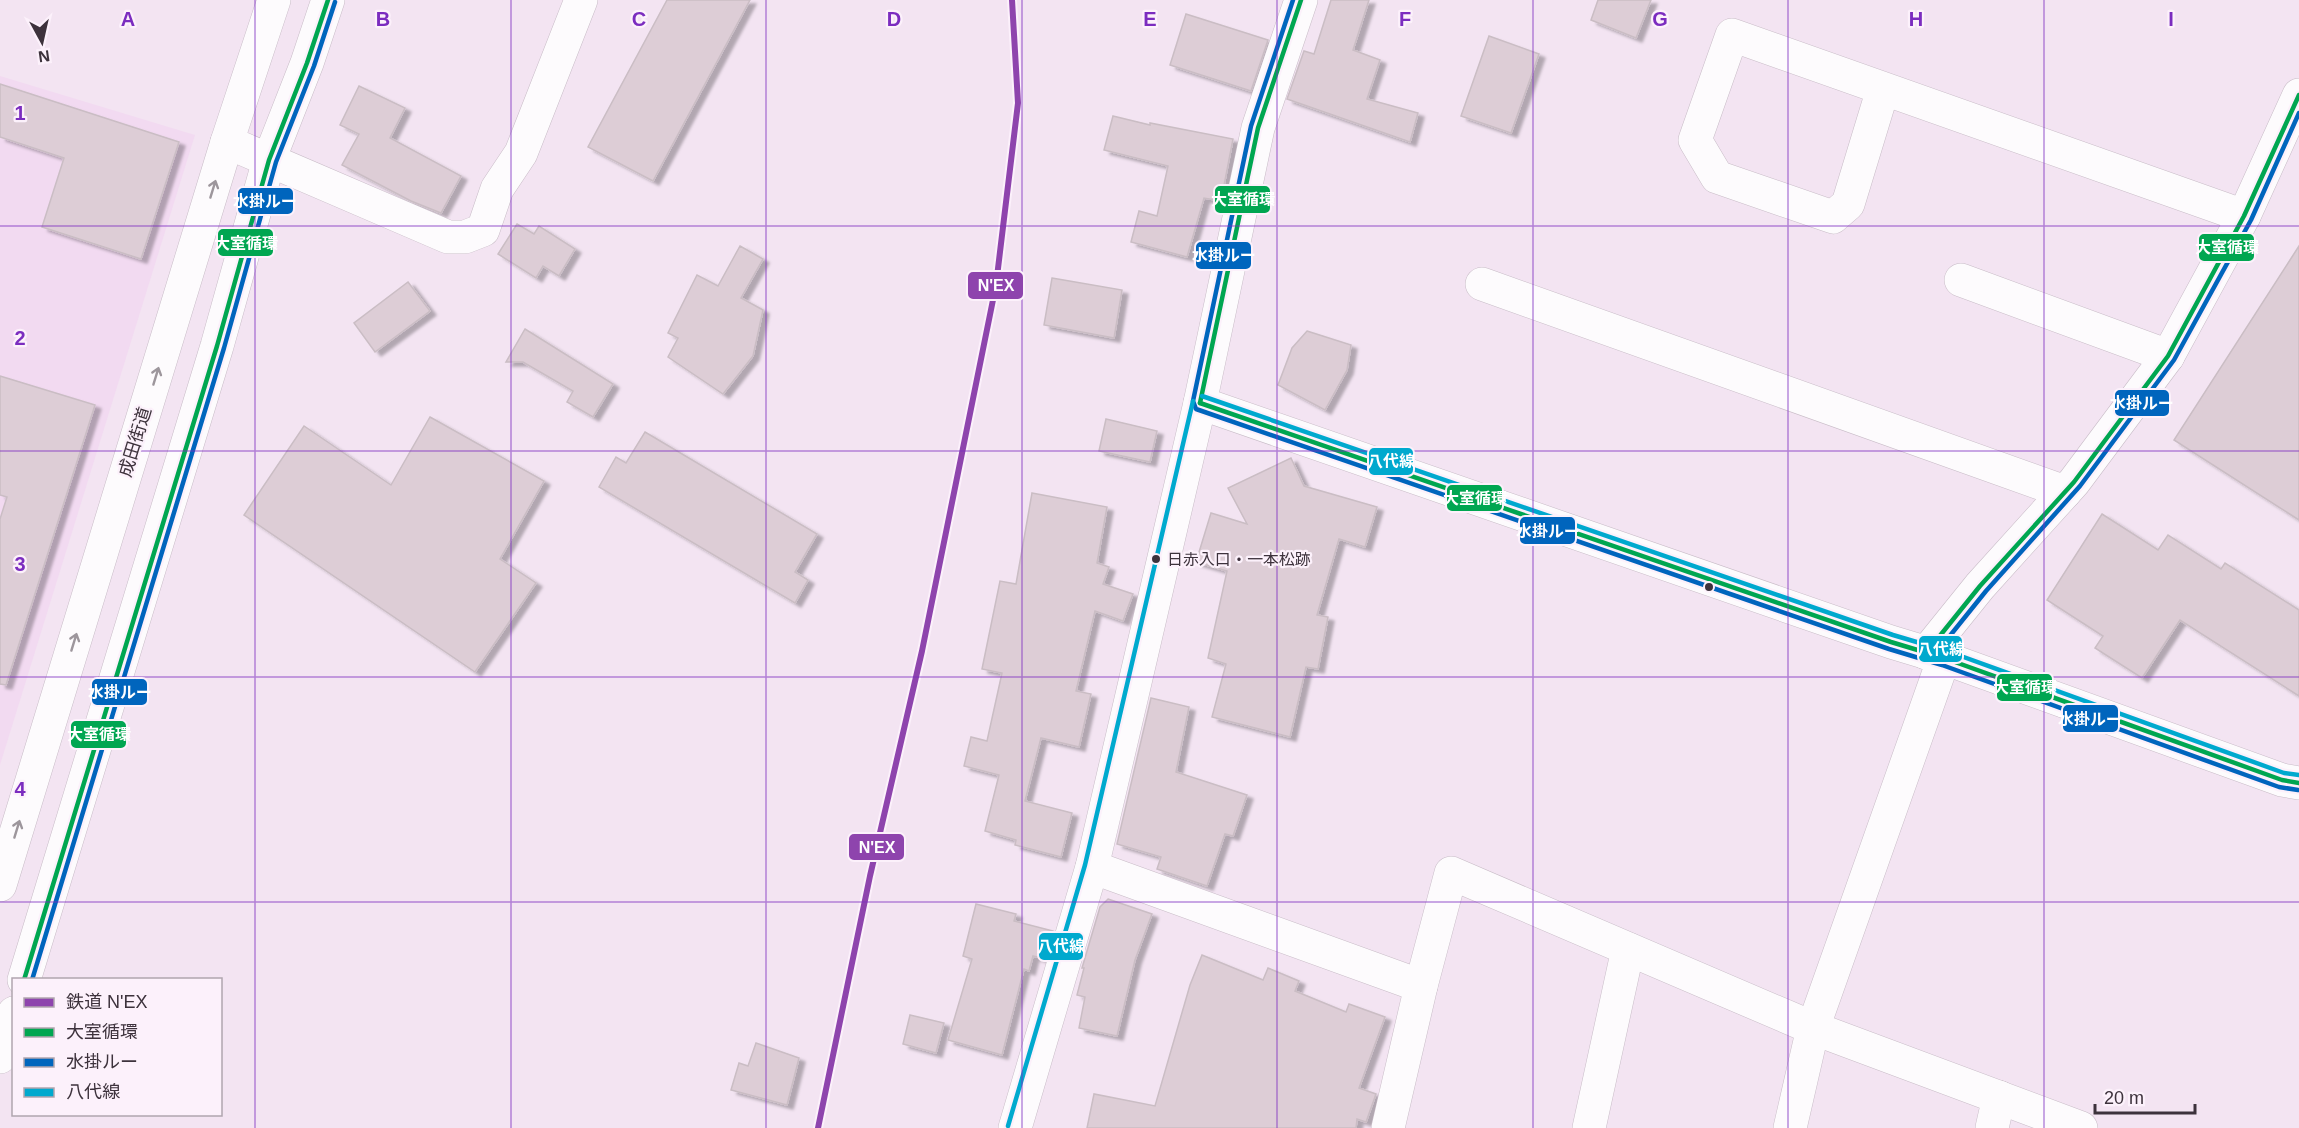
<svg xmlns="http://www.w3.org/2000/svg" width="2299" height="1128" font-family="Arial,'Noto Sans JP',sans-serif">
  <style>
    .built { fill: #f2daf1 }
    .building { fill: #ddcdd6; stroke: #cabdc4; stroke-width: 1.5; filter: url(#shadow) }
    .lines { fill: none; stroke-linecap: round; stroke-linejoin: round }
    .minor-casing { stroke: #c8bcc7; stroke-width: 34 }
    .highway-casing { stroke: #c8bcc7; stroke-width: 34 }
    .minor { stroke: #fdfbfd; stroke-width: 33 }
    .highway { stroke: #fdfbfd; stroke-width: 33 }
    .bus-1-casing { stroke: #fcf1fb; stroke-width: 9 }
    .bus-2-casing { stroke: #fcf1fb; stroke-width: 9 }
    .bus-3-casing { stroke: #fcf1fb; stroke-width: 9 }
    .bus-1 { stroke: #00a651; stroke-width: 4.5 }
    .bus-2 { stroke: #0065bd; stroke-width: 4.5 }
    .bus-3 { stroke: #00a9ce; stroke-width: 4.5 }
    .rail-1-casing { stroke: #fcf1fb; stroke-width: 10 }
    .rail-1 { stroke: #8e44ad; stroke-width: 6 }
    .oneway { stroke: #9d969c }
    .grid { fill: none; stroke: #7b2cbf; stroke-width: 1.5; stroke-opacity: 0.55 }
    .bus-dot { fill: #3d323c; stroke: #fcf1fb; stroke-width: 2 }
    .labels { text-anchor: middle; stroke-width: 4.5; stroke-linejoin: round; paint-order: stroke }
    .bus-label { font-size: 16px; fill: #3d323c; stroke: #fcf1fb; text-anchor: start }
    .street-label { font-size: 18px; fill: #3d323c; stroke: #fcf1fb }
    .grid-label { font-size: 20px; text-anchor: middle; font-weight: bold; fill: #7b2cbf; stroke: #fcf1fb; stroke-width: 4.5; stroke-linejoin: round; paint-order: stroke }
    .line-badge { stroke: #fcf1fb; stroke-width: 2 }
    .badge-label { font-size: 16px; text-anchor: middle; font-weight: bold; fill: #fff }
  </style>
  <defs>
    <filter id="shadow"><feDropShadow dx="6" dy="4" stdDeviation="1.5" flood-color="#0004"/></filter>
  </defs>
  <rect width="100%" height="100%" fill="#f3e4f2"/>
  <path class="built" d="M 0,76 L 195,135 L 0,765 Z"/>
  <g class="building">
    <path d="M 667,0 L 750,0 L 653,181 L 588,147 Z"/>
    <path d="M 1331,0 L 1369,0 L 1353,50 L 1380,60 L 1367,99 L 1418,113 L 1410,142 L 1287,99 L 1304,51 L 1314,54 Z"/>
    <path d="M 1598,0 L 1651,0 L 1636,38 L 1591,20 Z"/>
    <path d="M 1186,14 L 1268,40 L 1251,91 L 1170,65 Z"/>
    <path d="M 1489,36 L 1539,54 L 1511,133 L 1461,116 Z"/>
    <path d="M 0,84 L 179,142 L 141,259 L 42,227 L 64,158 L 0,137 Z"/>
    <path d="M 359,86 L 405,108 L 390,138 L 461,176 L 441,213 L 411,201 L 342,165 L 359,134 L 340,125 Z"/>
    <path d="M 1113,116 L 1150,125 L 1150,123 L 1233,139 L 1221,201 L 1204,198 L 1187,257 L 1131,242 L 1139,211 L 1157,216 L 1168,166 L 1104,150 Z"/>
    <path d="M 517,224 L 534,234 L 539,226 L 575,249 L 559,276 L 543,266 L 536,278 L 498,254 Z"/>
    <path d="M 740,246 L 763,259 L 741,298 L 763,310 L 753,356 L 723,394 L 668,357 L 678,338 L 668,333 L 697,275 L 718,286 Z"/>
    <path d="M 2299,246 L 2299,520 L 2174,440 Z"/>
    <path d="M 1052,278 L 1122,290 L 1114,338 L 1044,325 Z"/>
    <path d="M 408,282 L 430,311 L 375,352 L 354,323 Z"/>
    <path d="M 525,329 L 613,384 L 593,417 L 567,402 L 573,391 L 523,362 L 506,362 Z"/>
    <path d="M 1307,331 L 1351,345 L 1347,370 L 1325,410 L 1278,385 L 1292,348 Z"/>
    <path d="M 0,376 L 95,405 L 6,685 L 0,684 L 0,519 L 7,497 L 0,495 Z"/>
    <path d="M 430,417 L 544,481 L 500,559 L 536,583 L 475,672 L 244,515 L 304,426 L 391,485 Z"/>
    <path d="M 1106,419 L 1157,431 L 1150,462 L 1099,451 Z"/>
    <path d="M 645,432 L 817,534 L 795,572 L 808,580 L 795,603 L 599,487 L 616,457 L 626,463 Z"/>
    <path d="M 1291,458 L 1304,486 L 1377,507 L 1365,547 L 1339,539 L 1317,615 L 1328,617 L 1318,669 L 1306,667 L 1290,737 L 1212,717 L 1226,664 L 1208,658 L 1227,571 L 1196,562 L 1211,513 L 1247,524 L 1228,488 Z"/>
    <path d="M 1032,493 L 1107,507 L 1097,563 L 1109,567 L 1103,584 L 1133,594 L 1123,621 L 1095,611 L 1076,691 L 1091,694 L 1079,747 L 1041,738 L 1025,801 L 1072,813 L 1061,857 L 1015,845 L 1016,840 L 985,831 L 999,775 L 964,766 L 971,737 L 987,741 L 1002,673 L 982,669 L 1000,581 L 1016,584 Z"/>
    <path d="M 2102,514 L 2158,550 L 2168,535 L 2221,569 L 2225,563 L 2299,610 L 2299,696 L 2180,620 L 2142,678 L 2095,648 L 2103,636 L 2047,600 Z"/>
    <path d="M 1151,698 L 1189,707 L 1176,772 L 1247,795 L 1233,836 L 1225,834 L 1207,886 L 1157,869 L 1161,857 L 1117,844 Z"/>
    <path d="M 1108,899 L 1152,914 L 1135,960 L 1117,1036 L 1079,1028 L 1085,997 L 1077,995 L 1084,968 L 1082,968 L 1100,907 Z"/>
    <path d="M 976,904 L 1016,914 L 1014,921 L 1053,931 L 1045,959 L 1033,956 L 1029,971 L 1024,969 L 1002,1055 L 948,1040 L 972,959 L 963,956 Z"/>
    <path d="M 1202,955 L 1263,980 L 1268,968 L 1299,981 L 1295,991 L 1346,1012 L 1349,1004 L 1385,1017 L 1359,1088 L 1376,1094 L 1366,1122 L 1357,1119 L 1356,1128 L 1087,1128 L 1094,1094 L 1155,1106 L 1190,985 Z"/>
    <path d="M 910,1015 L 944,1023 L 936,1053 L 903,1044 Z"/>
    <path d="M 756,1043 L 799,1058 L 787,1105 L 731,1090 L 739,1063 L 748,1066 Z"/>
  </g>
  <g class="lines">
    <defs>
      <g id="minor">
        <path d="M 1883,89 L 1848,204 L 1833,217 L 1717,177 L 1695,140 L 1732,35 L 2244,216"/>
        <path d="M 227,142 L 448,237 L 465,237 L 483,230 L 497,189 L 521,153 L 581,0"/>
        <path d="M 1961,280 L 2168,356"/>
        <path d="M 1482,284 L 2065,492"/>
        <path d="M 1200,403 L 1891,642 L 1944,658 L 2282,780 L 2299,783"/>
        <path d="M 1926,653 L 1980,586 L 2074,482 L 2168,356 L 2244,216 L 2299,95"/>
        <path d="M 1092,867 L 1421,986"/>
        <path d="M 1015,1128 L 1092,867 L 1200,403 L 1258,128 L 1301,0"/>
        <path d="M 1388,1128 L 1421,986 L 1451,873 L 1813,1028 L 2081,1128"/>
        <path d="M 1589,1128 L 1628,949"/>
        <path d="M 1790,1128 L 1813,1028 L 1944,658"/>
        <path d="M 1992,1128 L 1999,1097"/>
      </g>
      <g id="highway">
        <path d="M 0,885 L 227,142 L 274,0"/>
        <path d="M 24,980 L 217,346 L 269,160 L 307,63 L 328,0"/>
        <path d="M 0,1057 L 14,1013"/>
      </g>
    </defs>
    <use href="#minor" class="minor-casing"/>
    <use href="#highway" class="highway-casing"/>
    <use href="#minor" class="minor"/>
    <use href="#highway" class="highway"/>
    <defs>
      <g id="bus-1">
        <path d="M 1200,403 L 1891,642 L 1944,658 L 2282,780 L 2299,783"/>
        <path d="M 1200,403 L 1258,128 L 1301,0"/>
        <path d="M 1926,653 L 1980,586 L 2074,482 L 2168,356 L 2244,216 L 2299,95"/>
        <path d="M 24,980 L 217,346 L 269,160 L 307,63 L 328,0"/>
      </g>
      <g id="bus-2">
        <path d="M 1293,0 L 1251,126 L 1193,401 L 1196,409 L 1889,649 L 1942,665 L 2279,787 L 2298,790"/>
        <path d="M 1932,658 L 1986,591 L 2080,486 L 2174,360 L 2251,220 L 2299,113"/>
        <path d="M 32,980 L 224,348 L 276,162 L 314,66 L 335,2"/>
      </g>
      <g id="bus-3">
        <path d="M 1202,396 L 1893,635 L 1947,651 L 2284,773 L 2299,775"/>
        <path d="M 1008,1126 L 1085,865 L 1193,401"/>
      </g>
    </defs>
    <use href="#bus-1" class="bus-1-casing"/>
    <use href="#bus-2" class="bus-2-casing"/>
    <use href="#bus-3" class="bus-3-casing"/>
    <use href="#bus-1" class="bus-1"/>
    <use href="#bus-2" class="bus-2"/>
    <use href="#bus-3" class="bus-3"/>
    <defs>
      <path id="rail-1" d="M 818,1128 L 870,876 L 922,651 L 996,285 L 1018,103 L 1012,0"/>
    </defs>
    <use href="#rail-1" class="rail-1-casing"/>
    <use href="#rail-1" class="rail-1"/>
  </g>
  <defs><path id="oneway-shaft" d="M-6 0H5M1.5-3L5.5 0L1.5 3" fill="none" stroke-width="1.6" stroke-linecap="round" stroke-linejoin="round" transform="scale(1.5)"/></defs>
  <g class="oneway">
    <use href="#oneway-shaft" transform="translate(213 189) rotate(-73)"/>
    <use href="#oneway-shaft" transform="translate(156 376) rotate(-73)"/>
    <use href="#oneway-shaft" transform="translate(74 642) rotate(-73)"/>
    <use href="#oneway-shaft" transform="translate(17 829) rotate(-73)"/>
  </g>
  <path class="grid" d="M 255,0 L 255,1128M 511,0 L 511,1128M 766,0 L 766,1128M 1022,0 L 1022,1128M 1277,0 L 1277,1128M 1533,0 L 1533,1128M 1788,0 L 1788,1128M 2044,0 L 2044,1128M 0,226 L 2299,226M 0,451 L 2299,451M 0,677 L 2299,677M 0,902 L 2299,902"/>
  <g class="bus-dot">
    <circle cx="1156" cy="559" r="5"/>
    <circle cx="1709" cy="587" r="5"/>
  </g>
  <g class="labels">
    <g class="bus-label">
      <text x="1167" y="565">日赤入口・一本松跡</text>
    </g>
    <g class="street-label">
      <text transform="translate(135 442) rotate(-73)" y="6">成田街道</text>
    </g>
  </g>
  <g class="grid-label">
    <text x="128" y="26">A</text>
    <text x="383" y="26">B</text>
    <text x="639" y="26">C</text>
    <text x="894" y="26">D</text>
    <text x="1150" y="26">E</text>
    <text x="1405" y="26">F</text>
    <text x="1660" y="26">G</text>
    <text x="1916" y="26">H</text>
    <text x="2171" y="26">I</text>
    <text x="20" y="120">1</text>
    <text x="20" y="345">2</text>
    <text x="20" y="571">3</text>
    <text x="20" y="796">4</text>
  </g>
  <g class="line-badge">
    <rect x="1214" y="185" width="57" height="29" rx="6" fill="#00a651"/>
    <rect x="237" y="187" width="57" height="28" rx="6" fill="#0065bd"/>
    <rect x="217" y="228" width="57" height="29" rx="6" fill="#00a651"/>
    <rect x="2198" y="233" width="57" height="29" rx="6" fill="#00a651"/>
    <rect x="1195" y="241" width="57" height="29" rx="6" fill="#0065bd"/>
    <rect x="967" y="271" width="57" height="29" rx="6" fill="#8e44ad"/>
    <rect x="2114" y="389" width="56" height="28" rx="6" fill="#0065bd"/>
    <rect x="1368" y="447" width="46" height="29" rx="6" fill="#00a9ce"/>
    <rect x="1446" y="484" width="57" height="28" rx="6" fill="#00a651"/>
    <rect x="1519" y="516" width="57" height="29" rx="6" fill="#0065bd"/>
    <rect x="1918" y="635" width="45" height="28" rx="6" fill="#00a9ce"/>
    <rect x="1996" y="673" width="57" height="29" rx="6" fill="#00a651"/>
    <rect x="91" y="678" width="57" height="28" rx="6" fill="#0065bd"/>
    <rect x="2062" y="704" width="57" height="29" rx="6" fill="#0065bd"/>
    <rect x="70" y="720" width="57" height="29" rx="6" fill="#00a651"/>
    <rect x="848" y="833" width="57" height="28" rx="6" fill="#8e44ad"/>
    <rect x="1038" y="932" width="46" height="29" rx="6" fill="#00a9ce"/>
  </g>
  <g class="badge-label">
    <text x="1243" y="205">大室循環</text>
    <text x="265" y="207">水掛ルー</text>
    <text x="246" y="249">大室循環</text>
    <text x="2227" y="253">大室循環</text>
    <text x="1224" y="261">水掛ルー</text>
    <text x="996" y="291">N'EX</text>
    <text x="2142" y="409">水掛ルー</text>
    <text x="1391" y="467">八代線</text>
    <text x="1475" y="504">大室循環</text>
    <text x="1548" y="537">水掛ルー</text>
    <text x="1941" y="655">八代線</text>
    <text x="2025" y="693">大室循環</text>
    <text x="120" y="698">水掛ルー</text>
    <text x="2090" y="725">水掛ルー</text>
    <text x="99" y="740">大室循環</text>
    <text x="877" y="853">N'EX</text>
    <text x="1061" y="952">八代線</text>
  </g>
  <rect x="12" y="978" width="210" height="138" fill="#fcf1fb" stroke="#b0a5af" stroke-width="1.5"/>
  <rect x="24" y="998" width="30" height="9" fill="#8e44ad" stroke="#b0a5af" stroke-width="1.5"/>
  <text x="66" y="1008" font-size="18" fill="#3d323c">鉄道 N'EX</text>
  <rect x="24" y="1028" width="30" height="9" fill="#00a651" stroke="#b0a5af" stroke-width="1.5"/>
  <text x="66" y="1038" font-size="18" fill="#3d323c">大室循環</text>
  <rect x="24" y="1058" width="30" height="9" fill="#0065bd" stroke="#b0a5af" stroke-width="1.5"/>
  <text x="66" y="1068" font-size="18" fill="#3d323c">水掛ルー</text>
  <rect x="24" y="1088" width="30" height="9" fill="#00a9ce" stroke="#b0a5af" stroke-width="1.5"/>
  <text x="66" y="1098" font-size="18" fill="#3d323c">八代線</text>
  <g transform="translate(42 42) rotate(172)" stroke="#fcf1fb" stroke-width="4.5" paint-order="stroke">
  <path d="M0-4.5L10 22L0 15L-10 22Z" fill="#3d323c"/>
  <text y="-9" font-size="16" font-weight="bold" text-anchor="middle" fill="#3d323c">N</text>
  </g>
  <path d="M2095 1104v9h100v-9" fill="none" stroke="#3d323c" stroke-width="3"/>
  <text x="2104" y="1104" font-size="18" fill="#3d323c" stroke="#fcf1fb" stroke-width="4.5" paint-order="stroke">20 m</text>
</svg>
